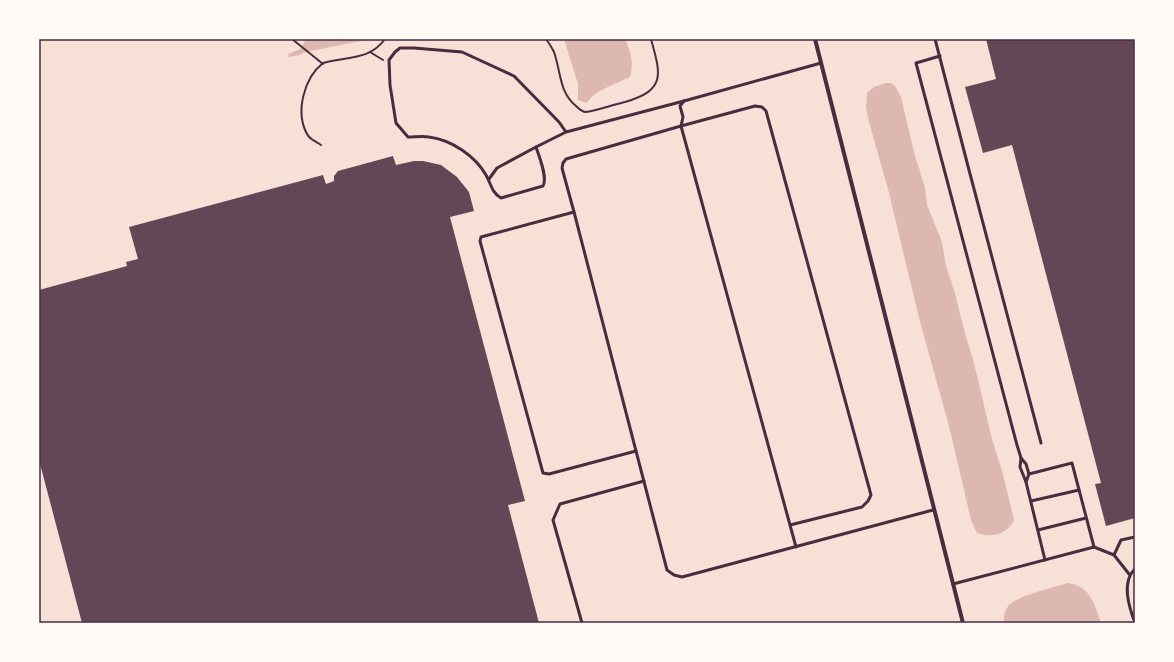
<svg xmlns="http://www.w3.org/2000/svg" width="1174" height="662" font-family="'Sofia Sans Condensed',sans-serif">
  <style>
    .water { fill: #dcb8b0 }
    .building { fill: #644757 }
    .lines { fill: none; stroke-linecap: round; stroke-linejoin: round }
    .path { stroke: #4a2c40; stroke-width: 2 }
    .service { stroke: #4a2c40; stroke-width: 3 }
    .minor { stroke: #4a2c40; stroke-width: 4 }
    .neatline { fill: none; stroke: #4a2c40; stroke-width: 1.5 }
  </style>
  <rect width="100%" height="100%" fill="#f7e1d7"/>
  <g class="water">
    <path d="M 306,39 L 367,39 L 361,41 L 306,52 L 299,55 L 289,57 L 288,54 L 300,49 Z"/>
    <path d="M 564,39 L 625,39 C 631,52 634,63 630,77 C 618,83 593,91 587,103 L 578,100 L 578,84 Z"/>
    <path d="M 886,83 L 891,83 L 895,86 L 901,97 L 915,156 L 925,188 L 927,205 L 942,242 L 946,266 L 954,290 L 966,337 L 974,363 L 992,439 L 1003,474 L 1014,520 C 1007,535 991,538 977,533 L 971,520 L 949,426 L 919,318 L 888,189 L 869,122 L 866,108 L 867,93 L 874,87 Z"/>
    <path d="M 1068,583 C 1090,586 1095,604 1101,623 L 1004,623 C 1003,617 1005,610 1009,605 C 1015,597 1057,586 1068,583 Z"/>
  </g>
  <g class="building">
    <path d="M 986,39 L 1135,39 L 1135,518 L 1106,526 L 1095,484 L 1101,483 L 1012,145 L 983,153 L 965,87 L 996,79 Z"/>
    <path d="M 393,156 L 396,165 L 414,161 L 423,161 L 441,165 L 457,177 L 469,192 L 474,211 L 450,217 L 525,501 L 508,505 L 539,623 L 82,623 L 39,460 L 39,290 L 127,266 L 126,262 L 138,259 L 129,227 L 323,175 L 326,184 L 334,181 L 334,176 L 338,171 Z"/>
  </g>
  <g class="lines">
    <g class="path">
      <path d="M 292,39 L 323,64"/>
      <path d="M 546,39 C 549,43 552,48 554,52 C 561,72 559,92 576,106 C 579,109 582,112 586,112 C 599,110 612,105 625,102 C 666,90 661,75 651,39"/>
      <path d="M 370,52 L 383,60"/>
      <path d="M 321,145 C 316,141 310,140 307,134 C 295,112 304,78 323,63 C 347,56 369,61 385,39"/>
    </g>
    <g class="service">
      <path d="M 935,39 L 969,170 L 1041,443"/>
      <path d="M 940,56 L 916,63 L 1017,445 L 1021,458 L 1026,464 L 1029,474"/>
      <path d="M 821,63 L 684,101 L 680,106 L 683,117 L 681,126 L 566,159 L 563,163 L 562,168 L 574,212 L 481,237 L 480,241 L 543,473 L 549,474 L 636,451 L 667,570 L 674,575 L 682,577 L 933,510"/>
      <path d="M 566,132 L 536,147 C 539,156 548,178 543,186 L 501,198 C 492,193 491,184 486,175 C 475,156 452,140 429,137 C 423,136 415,137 408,137 L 396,123 L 390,85 L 389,60 L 395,52 L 400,48 L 414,48 L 462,52 L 514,76 L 559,122 L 566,132 L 684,101"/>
      <path d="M 489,179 L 497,168 L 536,147"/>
      <path d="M 574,212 L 636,451"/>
      <path d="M 1021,458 L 1020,467 L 1026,482"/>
      <path d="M 1031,501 L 1079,490"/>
      <path d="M 790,525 L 862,507 L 868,501 L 871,495 L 766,111 L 762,107 L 755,106 L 681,126 C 719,266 757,406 796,547"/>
      <path d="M 1038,530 L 1086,518"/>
      <path d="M 1114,555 L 1129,574"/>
      <path d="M 1045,560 L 1026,482 L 1029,474 L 1072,463 L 1094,547"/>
      <path d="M 953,584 L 1094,547 L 1114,555 L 1121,540 L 1135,537"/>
      <path d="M 582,623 L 553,520 L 560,504 L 644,481"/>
      <path d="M 1135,623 C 1129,607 1121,582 1135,569"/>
    </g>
    <path class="minor" d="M 815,39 L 963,623"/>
  </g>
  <rect width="1174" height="662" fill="none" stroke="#fffaf5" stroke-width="80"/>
  <rect x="40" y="40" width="1094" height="582" class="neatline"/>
</svg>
